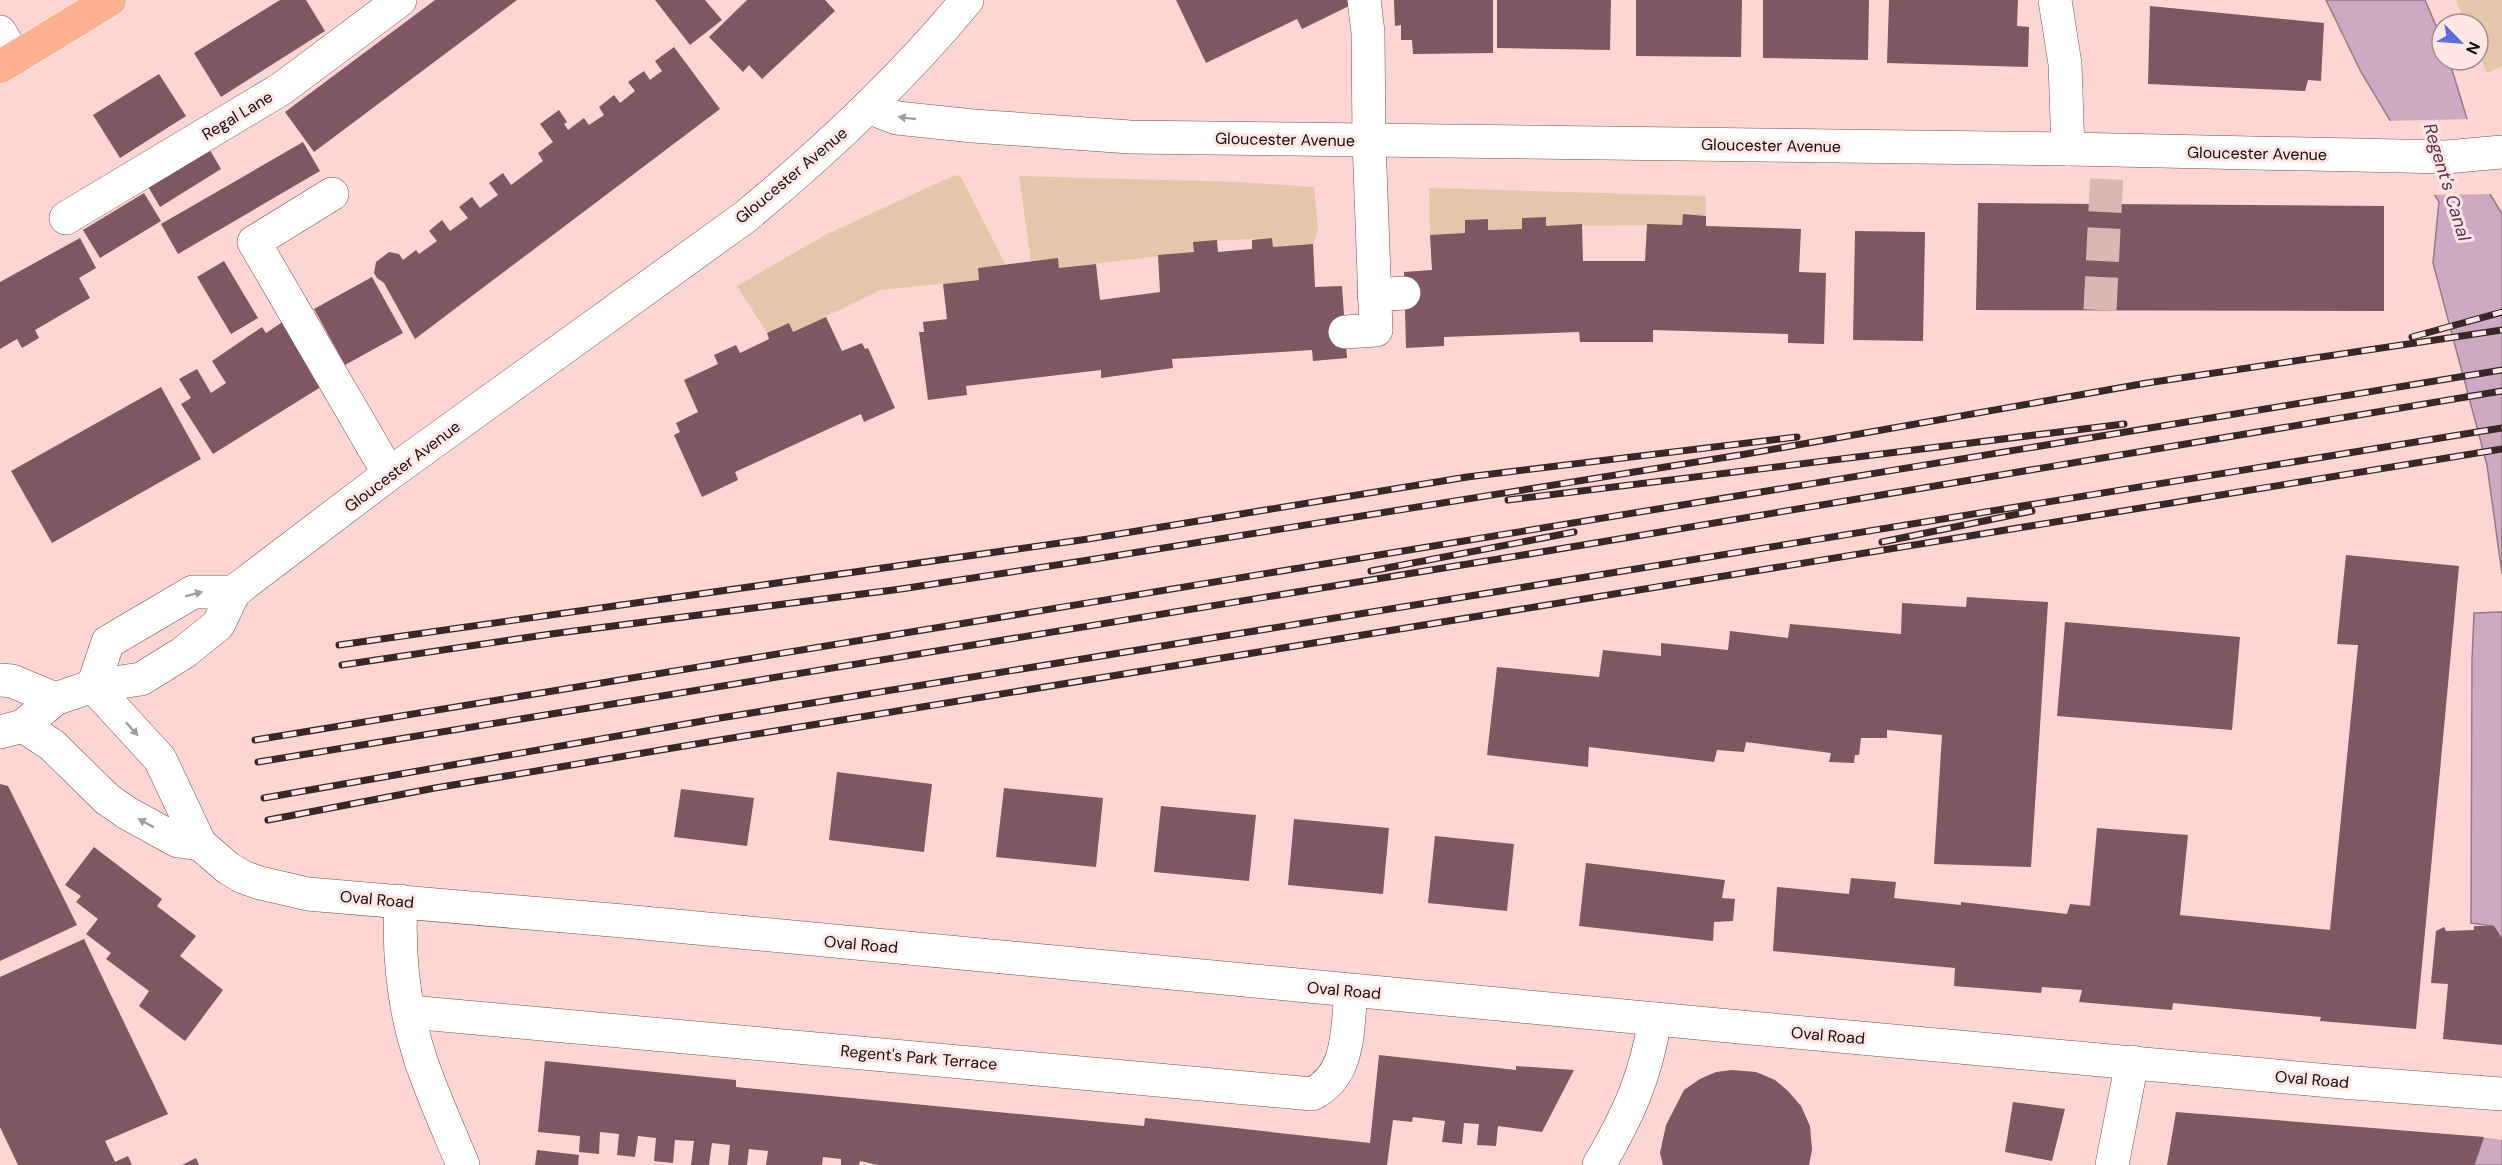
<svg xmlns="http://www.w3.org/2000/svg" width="2502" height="1165" font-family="'DM Sans',sans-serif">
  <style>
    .green { fill: #e5c6aa }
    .water { fill: #cea9c2; stroke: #97798b; stroke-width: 1.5 }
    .pier { fill: #fdd5d3 }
    .building { fill: #7e5762 }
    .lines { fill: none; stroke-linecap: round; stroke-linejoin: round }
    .minor-tunnel { stroke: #dab7b5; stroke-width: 33; stroke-dasharray: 33 16; stroke-linecap: butt }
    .minor-casing { stroke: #735251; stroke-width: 34 }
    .major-casing { stroke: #fff; stroke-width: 34 }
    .minor { stroke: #fff; stroke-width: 33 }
    .major { stroke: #fdb18f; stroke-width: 33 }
    .rail-casing { stroke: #382727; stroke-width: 7 }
    .rail { stroke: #ffe7e6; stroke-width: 4.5; stroke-dasharray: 14; stroke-linecap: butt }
    .oneway { fill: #a29d9d }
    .labels { text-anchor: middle; stroke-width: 6; stroke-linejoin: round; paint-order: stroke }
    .street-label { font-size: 16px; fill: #170a0a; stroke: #ffe7e6 }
    .water-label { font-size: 18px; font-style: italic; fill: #5e2f51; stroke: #ffe7e6 }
  </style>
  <rect width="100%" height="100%" fill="#fdd5d3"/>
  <g class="green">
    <path d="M 2456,0 L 2502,0 L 2502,66 L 2487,73 L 2478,52 L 2478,24 L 2466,24 Z"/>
    <path d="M 955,175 L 961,177 L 1005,264 L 978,268 L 979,280 L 881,290 L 793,332 L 789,323 L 767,333 L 737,286 L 825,235 Z"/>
    <path d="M 1019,176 L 1239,182 L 1314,187 L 1318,230 L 1313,244 L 1273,247 L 1272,238 L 1194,242 L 1194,252 L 1059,268 L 1058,258 L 1031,261 Z"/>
    <path d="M 1429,188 L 1706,196 L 1706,216 L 1683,214 L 1682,225 L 1546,226 L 1546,218 L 1522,218 L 1522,229 L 1488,230 L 1488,219 L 1465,220 L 1465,233 L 1430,235 Z"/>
  </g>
  <g class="water">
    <path d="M 2326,0 L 2425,0 L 2442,40 L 2442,60 L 2449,60 L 2490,194 L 2502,214 L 2502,574 L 2487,465 L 2433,263 L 2439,202 L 2361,72 Z"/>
    <path d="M 2502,612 L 2502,939 L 2493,926 L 2471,923 L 2472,660 L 2474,613 Z"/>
    <path d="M 2502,1083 L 2502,1165 L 2474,1165 Z"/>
  </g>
  <g class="pier">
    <path d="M 2470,119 L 2494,194 L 2432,195 L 2387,121 Z"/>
    <path d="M 2502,1080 L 2502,1140 L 2481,1137 L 2499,1082 Z"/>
  </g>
  <g class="building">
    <path d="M 280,0 L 306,0 L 325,31 L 221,97 L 194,53 Z"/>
    <path d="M 435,0 L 517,0 L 314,152 L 285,112 Z"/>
    <path d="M 655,0 L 705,0 L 722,20 L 690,45 Z"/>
    <path d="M 747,0 L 825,0 L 835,11 L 762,79 L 749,65 L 743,72 L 709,37 Z"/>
    <path d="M 1176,0 L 1349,0 L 1351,5 L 1302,29 L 1297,19 L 1206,63 Z"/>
    <path d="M 1394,0 L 1493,0 L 1493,53 L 1413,54 L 1412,40 L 1401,40 L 1401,25 L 1395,26 Z"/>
    <path d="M 1497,0 L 1611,0 L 1610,50 L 1497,48 Z"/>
    <path d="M 1636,0 L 1742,0 L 1741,57 L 1636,56 Z"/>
    <path d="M 1763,0 L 1869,0 L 1868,60 L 1763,58 Z"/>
    <path d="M 1889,0 L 2018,0 L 2017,26 L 2029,27 L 2028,67 L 1887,63 Z"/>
    <path d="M 2150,6 L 2324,23 L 2321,81 L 2308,80 L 2305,91 L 2148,84 Z"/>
    <path d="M 674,47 L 720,109 L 415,339 L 384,283 L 377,278 L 374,273 L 376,262 L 389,252 L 399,254 L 403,260 L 416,250 L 419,254 L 437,241 L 429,231 L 442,220 L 450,231 L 468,218 L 459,207 L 472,197 L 480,208 L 498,195 L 489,183 L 503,173 L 511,185 L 543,161 L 538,153 L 553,142 L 540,124 L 559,110 L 567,122 L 564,124 L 568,130 L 584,118 L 589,125 L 604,115 L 599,107 L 614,95 L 620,103 L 635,91 L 628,82 L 644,71 L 650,80 L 662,71 L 655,61 Z"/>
    <path d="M 159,74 L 186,116 L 120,158 L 93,115 Z"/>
    <path d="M 303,142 L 320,171 L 178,254 L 161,224 Z"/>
    <path d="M 207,145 L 221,169 L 160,207 L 146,183 Z"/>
    <path d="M 144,193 L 161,221 L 100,258 L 83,230 Z"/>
    <path d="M 1978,203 L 2384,206 L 2384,311 L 1976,310 Z"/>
    <path d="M 1683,214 L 1706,216 L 1706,226 L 1801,229 L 1799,272 L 1826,273 L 1824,344 L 1788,343 L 1788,334 L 1653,330 L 1653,342 L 1580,342 L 1579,332 L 1444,337 L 1444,346 L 1406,348 L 1404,272 L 1432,270 L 1430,235 L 1465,233 L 1465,220 L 1488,219 L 1488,230 L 1522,229 L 1522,218 L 1546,217 L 1546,226 L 1582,224 L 1583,261 L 1645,261 L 1647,224 L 1682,225 Z"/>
    <path d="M 1855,231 L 1925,232 L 1923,341 L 1853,340 Z"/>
    <path d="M 80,238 L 96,268 L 79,278 L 90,298 L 35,330 L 39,338 L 22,348 L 17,339 L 0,349 L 0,282 Z"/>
    <path d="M 1272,238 L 1273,247 L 1313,244 L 1315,287 L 1342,286 L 1347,358 L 1313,361 L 1312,350 L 1172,359 L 1173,368 L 1101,378 L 1101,370 L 966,386 L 967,395 L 928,400 L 919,332 L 924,332 L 923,322 L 947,319 L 943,284 L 979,280 L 978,268 L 1058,258 L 1059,268 L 1096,264 L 1100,300 L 1160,292 L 1158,255 L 1194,252 L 1193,242 L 1217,240 L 1218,252 L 1252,249 L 1252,240 Z"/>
    <path d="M 224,261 L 258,318 L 231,334 L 197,277 Z"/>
    <path d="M 372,277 L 403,333 L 345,365 L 314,309 Z"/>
    <path d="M 826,317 L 842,351 L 862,343 L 865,349 L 868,348 L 895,408 L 864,422 L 861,414 L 735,472 L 738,480 L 702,497 L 674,435 L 680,432 L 676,423 L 698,412 L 684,380 L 718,364 L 714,355 L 736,345 L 740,353 L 769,339 L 767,333 L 789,323 L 793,332 Z"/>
    <path d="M 284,321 L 324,385 L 213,454 L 181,404 L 191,398 L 179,379 L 197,369 L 211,393 L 226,383 L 212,361 L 262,327 L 266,333 Z"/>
    <path d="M 161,387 L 201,459 L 52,543 L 11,471 Z"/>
    <path d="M 2346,555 L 2459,566 L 2416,1029 L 2320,1021 L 2321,1017 L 2173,1003 L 2172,1010 L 2079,1002 L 2082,990 L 2042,987 L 2041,993 L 1954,986 L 1955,968 L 1773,951 L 1777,887 L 1849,894 L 1851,878 L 1896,882 L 1894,898 L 1961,905 L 1961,902 L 2067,914 L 2070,904 L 2090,906 L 2097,828 L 2188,835 L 2180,915 L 2330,930 L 2358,645 L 2337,644 Z"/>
    <path d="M 1967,597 L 2048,602 L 2031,867 L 1934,864 L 1942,735 L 1887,730 L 1887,738 L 1861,738 L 1859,755 L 1855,755 L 1854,763 L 1829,762 L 1831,753 L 1746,742 L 1744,752 L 1717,750 L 1714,762 L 1589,747 L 1588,767 L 1487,755 L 1497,667 L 1599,677 L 1603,650 L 1661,656 L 1661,643 L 1728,650 L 1730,631 L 1788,638 L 1790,624 L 1901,634 L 1902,603 L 1966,607 Z"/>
    <path d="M 2065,622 L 2240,637 L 2232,730 L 2057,716 Z"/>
    <path d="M 837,772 L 932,784 L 924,852 L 829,840 Z"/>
    <path d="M 0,784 L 8,786 L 77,925 L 0,961 Z"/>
    <path d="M 1004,788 L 1103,798 L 1096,867 L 996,857 Z"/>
    <path d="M 681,789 L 754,798 L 747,846 L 674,837 Z"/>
    <path d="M 1161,806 L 1256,815 L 1249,881 L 1154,872 Z"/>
    <path d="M 1294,819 L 1389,828 L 1383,894 L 1288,885 Z"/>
    <path d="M 1435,836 L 1514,844 L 1507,911 L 1428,903 Z"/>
    <path d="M 94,847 L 162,899 L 157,906 L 196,936 L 180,956 L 223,990 L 185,1041 L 139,1006 L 149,991 L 106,959 L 111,953 L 86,934 L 98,919 L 76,902 L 81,896 L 65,885 Z"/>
    <path d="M 1586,863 L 1725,880 L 1722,898 L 1735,899 L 1733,921 L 1714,922 L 1713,941 L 1579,926 Z"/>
    <path d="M 2474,926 L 2494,926 L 2502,939 L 2502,1045 L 2443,1039 L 2448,984 L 2431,983 L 2436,931 L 2444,927 L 2446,931 L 2474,930 Z"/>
    <path d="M 84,939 L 168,1114 L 105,1141 L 115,1162 L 128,1156 L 132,1165 L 18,1165 L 0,1127 L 0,977 Z"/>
    <path d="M 1379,1055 L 1516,1070 L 1516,1066 L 1574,1070 L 1542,1132 L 1498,1126 L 1496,1146 L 1477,1145 L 1479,1124 L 1464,1123 L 1462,1144 L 1442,1142 L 1445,1121 L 1413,1117 L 1412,1122 L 1393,1120 L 1387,1165 L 878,1165 L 860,1161 L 859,1165 L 841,1165 L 841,1159 L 823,1157 L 822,1165 L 766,1165 L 768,1151 L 749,1149 L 747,1165 L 728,1165 L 730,1145 L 712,1143 L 709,1165 L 691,1165 L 694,1141 L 675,1140 L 673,1163 L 654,1161 L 656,1138 L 638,1136 L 635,1157 L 617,1155 L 619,1134 L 600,1132 L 599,1154 L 579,1152 L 580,1136 L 538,1132 L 545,1061 L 736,1080 L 736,1087 L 810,1094 L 1144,1126 L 1145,1118 L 1370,1143 Z"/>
    <path d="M 1732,1070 L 1756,1072 L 1775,1080 L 1788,1091 L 1801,1106 L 1810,1126 L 1812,1150 L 1809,1165 L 1663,1165 L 1660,1153 L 1666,1125 L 1684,1090 L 1700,1079 L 1716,1072 Z"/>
    <path d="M 2013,1102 L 2065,1109 L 2052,1161 L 2005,1152 Z"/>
    <path d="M 2176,1112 L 2484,1137 L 2474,1165 L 2167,1165 Z"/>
    <path d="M 537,1150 L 579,1155 L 578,1165 L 535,1165 Z"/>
    <path d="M 196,1158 L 199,1165 L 182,1165 Z"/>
  </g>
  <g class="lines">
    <path class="minor-tunnel" d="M 2100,310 L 2108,150"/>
    <defs>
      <g id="minor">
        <path d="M 2055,0 L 2065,64 L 2068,149"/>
        <path d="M 0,32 L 15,58"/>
        <path d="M 868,107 L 897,118 L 973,126 L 1130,137 L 2068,149 L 2446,157 L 2502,152"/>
        <path d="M 332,194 L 254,242 L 389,474"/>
        <path d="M 66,218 L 281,89 L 400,0"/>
        <path d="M 1374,295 L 1404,293"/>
        <path d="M 1345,332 L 1376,330 L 1369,140 L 1368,32 L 1364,0"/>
        <path d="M 0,680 L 12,681 L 55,699"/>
        <path d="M 93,686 L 160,759 L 200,844 L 228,868 L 243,877 L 260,883 L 308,894 L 623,921 L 1740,1027 L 2341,1082 L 2502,1094"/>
        <path d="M 93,686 L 108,642 L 193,592 L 234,592"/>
        <path d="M 23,726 L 52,745 L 107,799 L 127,813 L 178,841 L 200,844"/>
        <path d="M 0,732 L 23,726 L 55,699 L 93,686 L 141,679 L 183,653 L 218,625 L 234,592 L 244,584 L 389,474 L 745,217 C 825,151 901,80 967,0"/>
        <path d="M 401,901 C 398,955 404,1010 421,1061 C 433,1096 449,1131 463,1165"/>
        <path d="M 410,1012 L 1312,1094 C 1351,1075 1347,1028 1351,991"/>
        <path d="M 1599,1165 C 1628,1116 1646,1076 1655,1019"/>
        <path d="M 2112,1165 L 2132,1062"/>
      </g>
      <path id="major" d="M 0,67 L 110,0"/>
    </defs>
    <use href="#minor" class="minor-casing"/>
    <use href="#major" class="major-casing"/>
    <use href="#minor" class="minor"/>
    <use href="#major" class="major"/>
    <defs>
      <g id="rail">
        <path d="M 2412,337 L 2502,312"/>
        <path d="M 1508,500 L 2124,424"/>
        <path d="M 1882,542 L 2032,511"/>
        <path d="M 1371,571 L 1574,532"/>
        <path d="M 339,645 L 1088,539 L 1467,477 L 1797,437"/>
        <path d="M 342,665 L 551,634 L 901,589 L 1089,560 L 1746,454 L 2147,383 L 2502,330"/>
        <path d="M 255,740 L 2502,370"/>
        <path d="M 258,762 L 1523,555 L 2502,391"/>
        <path d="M 264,798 L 720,718 L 2502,428"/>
        <path d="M 268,820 L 435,788 L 726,739 L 2502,449"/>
      </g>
    </defs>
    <use href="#rail" class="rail-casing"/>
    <use href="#rail" class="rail"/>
  </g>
  <defs><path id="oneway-solid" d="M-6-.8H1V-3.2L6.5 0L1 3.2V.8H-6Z" transform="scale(1.5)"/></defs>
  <g class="oneway">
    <use href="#oneway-solid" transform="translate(907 118) rotate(-173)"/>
    <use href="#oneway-solid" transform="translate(194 594) rotate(-15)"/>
    <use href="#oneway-solid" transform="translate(132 729) rotate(48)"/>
    <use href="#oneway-solid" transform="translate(146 823) rotate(-151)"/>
  </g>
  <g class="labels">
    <g class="street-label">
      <text transform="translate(237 115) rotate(-31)" y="6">Regal Lane</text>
      <text transform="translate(1285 139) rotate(1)" y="6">Gloucester Avenue</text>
      <text transform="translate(1771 145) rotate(1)" y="6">Gloucester Avenue</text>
      <text transform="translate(2257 153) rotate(1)" y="6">Gloucester Avenue</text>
      <text transform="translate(791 175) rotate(-40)" y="6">Gloucester Avenue</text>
      <text transform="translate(402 466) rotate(-37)" y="6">Gloucester Avenue</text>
      <text transform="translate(377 899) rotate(5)" y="6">Oval Road</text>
      <text transform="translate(861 944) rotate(5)" y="6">Oval Road</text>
      <text transform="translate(1344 990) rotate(5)" y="6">Oval Road</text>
      <text transform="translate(1828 1035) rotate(5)" y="6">Oval Road</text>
      <text transform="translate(919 1057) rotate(5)" y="6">Regent's Park Terrace</text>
      <text transform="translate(2312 1079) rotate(5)" y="6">Oval Road</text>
    </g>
    <g class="water-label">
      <text transform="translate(2447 182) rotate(73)" y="6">Regent's Canal</text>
    </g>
  </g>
  <g transform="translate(2460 42) rotate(115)"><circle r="28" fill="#ffe7e6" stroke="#a28f8e" stroke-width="1.5"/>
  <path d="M0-4.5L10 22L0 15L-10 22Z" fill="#5d6de4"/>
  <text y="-9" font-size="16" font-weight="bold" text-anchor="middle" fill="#170a0a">N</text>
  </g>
</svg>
